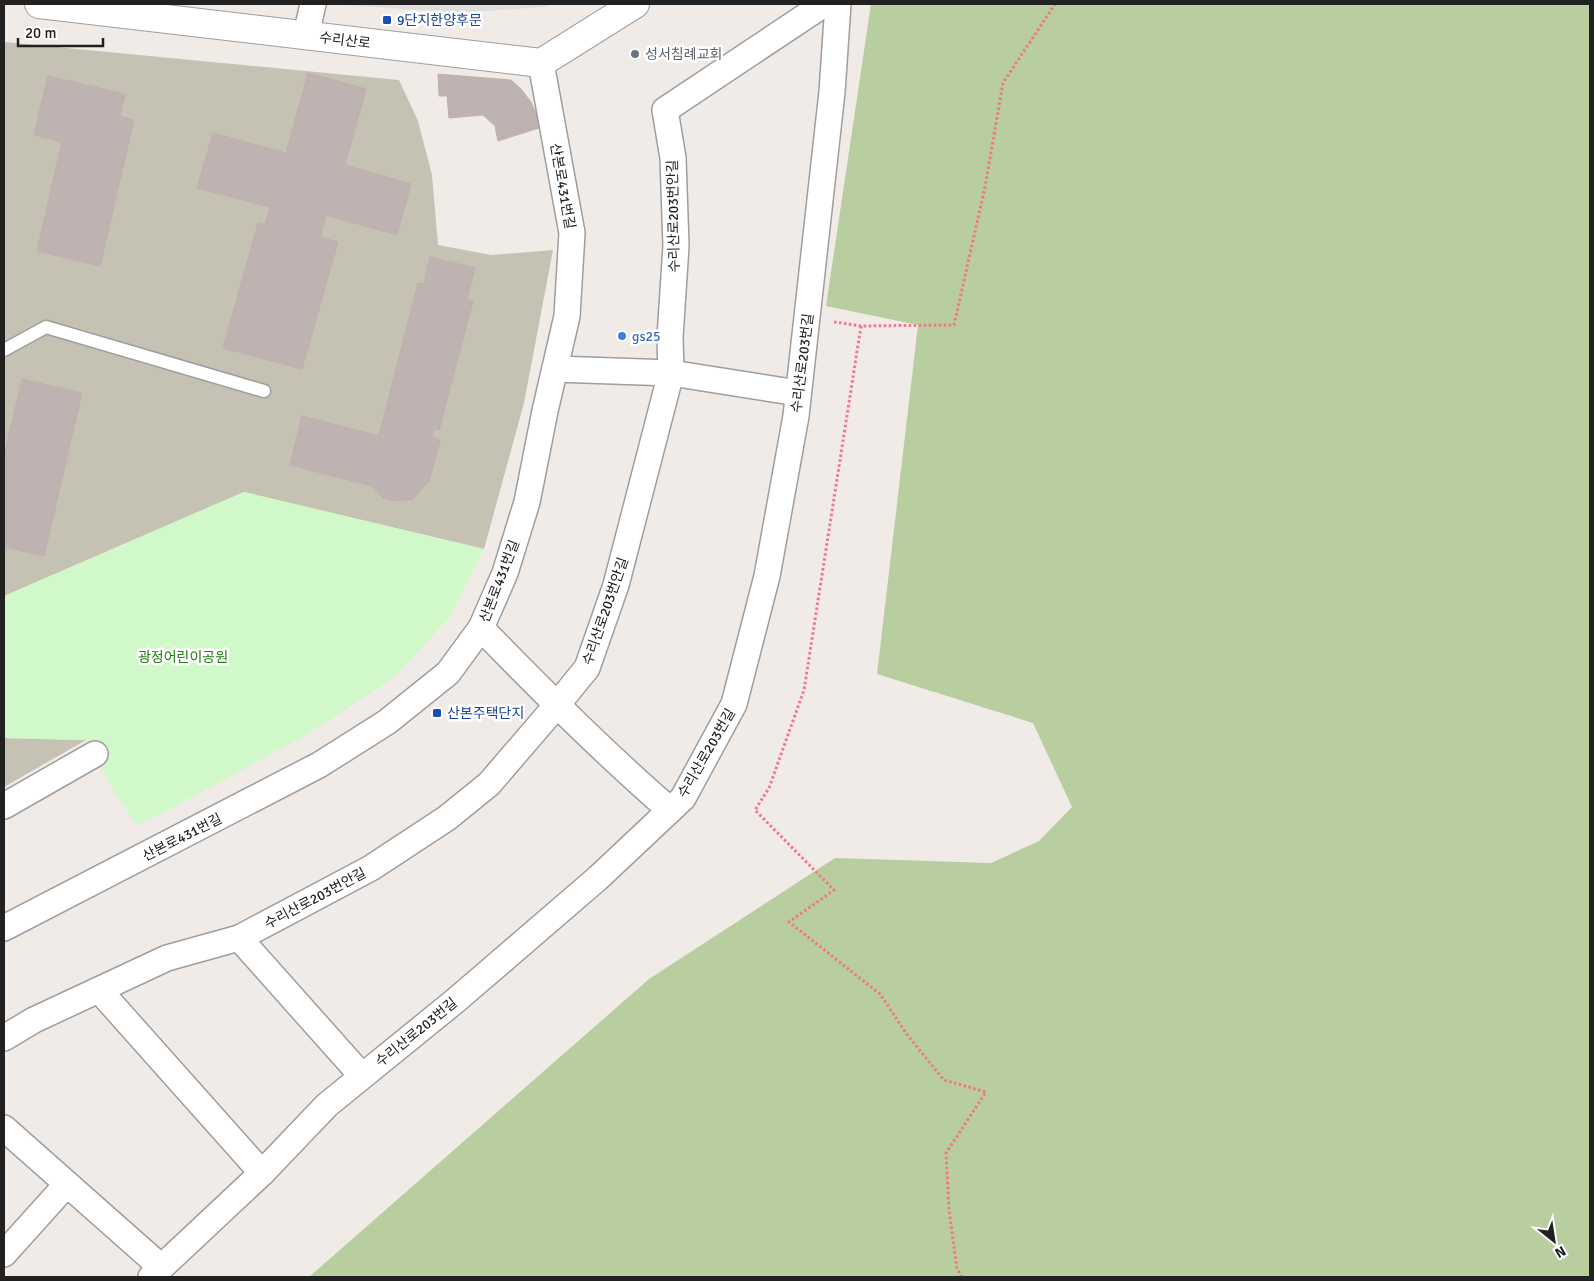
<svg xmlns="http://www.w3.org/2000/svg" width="1594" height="1281" font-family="Signika,'Noto Sans KR',sans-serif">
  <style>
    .residential { fill: #dfdede }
    .construction { fill: #c5c1b3 }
    .forest { fill: #b8ce9e }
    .park { fill: #d0f8c8 }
    .building { fill: #beb3b1; stroke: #c2afab }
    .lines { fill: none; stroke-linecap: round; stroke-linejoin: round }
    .service-casing { stroke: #9e9e9e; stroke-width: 15 }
    .minor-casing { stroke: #9e9e9e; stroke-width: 28 }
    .tertiary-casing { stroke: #9e9e9e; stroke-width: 30 }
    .path { stroke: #f47588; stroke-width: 3; stroke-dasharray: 2.5 2.5; stroke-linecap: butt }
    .service { stroke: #fff; stroke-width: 12 }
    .minor { stroke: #fff; stroke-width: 25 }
    .tertiary { stroke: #fff; stroke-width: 28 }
    .transit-dot { fill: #1a4fb4; stroke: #fff; stroke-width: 2 }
    .worship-dot { fill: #6b7280; stroke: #fff; stroke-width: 2 }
    .shop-dot { fill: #3f7fe0; stroke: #fff; stroke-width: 2 }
    .labels { text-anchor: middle; stroke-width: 5; stroke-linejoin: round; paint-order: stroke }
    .transit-label { font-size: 14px; fill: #164399; stroke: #fff; text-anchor: start }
    .street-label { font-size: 14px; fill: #212121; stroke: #fff }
    .worship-label { font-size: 14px; fill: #5b616d; stroke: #fff; text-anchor: start }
    .shop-label { font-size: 14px; fill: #366cbe; stroke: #fff; text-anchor: start }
    .park-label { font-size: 14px; fill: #237d10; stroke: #fff }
  </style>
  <rect width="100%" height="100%" fill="#f1ebe8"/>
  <path class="residential" d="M 334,4 L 551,4 L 545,7 L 457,13 Z"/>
  <g class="construction">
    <path d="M 4,42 L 399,80 L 418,121 L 432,175 L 438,245 L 491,255 L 553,250 L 524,403 L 484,549 L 244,492 L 4,596 Z"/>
    <path d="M 4,738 L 86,740 L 4,787 Z"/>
  </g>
  <path class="forest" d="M 871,4 L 1590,4 L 1590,1277 L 309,1277 L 649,979 L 835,858 L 991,863 L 1039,841 L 1072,807 L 1033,723 L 877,674 L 918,325 L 826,306 Z"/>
  <path class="park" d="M 244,492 L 484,549 L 449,618 L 393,678 L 306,735 L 168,810 L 137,825 L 111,786 L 95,754 L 86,740 L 4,738 L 4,596 Z"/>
  <g class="building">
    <path d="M 308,73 L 366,89 L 345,165 L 411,184 L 397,235 L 326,215 L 320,237 L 338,242 L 302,369 L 223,348 L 258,223 L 265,225 L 270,207 L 197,188 L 213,133 L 286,153 Z"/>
    <path d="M 438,74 L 511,80 L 521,89 L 531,102 L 542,127 L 498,141 L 495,126 L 483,115 L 449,118 L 447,96 L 439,96 Z"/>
    <path d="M 48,76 L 125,94 L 120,116 L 134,120 L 100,266 L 37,251 L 62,142 L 34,135 Z"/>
    <path d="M 430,257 L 475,268 L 467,299 L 473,301 L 439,430 L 434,429 L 432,436 L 440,441 L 429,481 L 413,499 L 395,501 L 383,498 L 372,486 L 290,465 L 302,416 L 379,436 L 418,283 L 424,284 Z"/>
    <path d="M 22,379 L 82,393 L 44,556 L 4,547 L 4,457 Z"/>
  </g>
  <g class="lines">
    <defs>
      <path id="service" d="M 4,350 L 46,327 L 264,391"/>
      <g id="minor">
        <path d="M 306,35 L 313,4"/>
        <path d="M 555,369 L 671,373 L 798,393"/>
        <path d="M 481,628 C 542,691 604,753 670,810"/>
        <path d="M 4,806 L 95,754"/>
        <path d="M 4,928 L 319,765 L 387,722 L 448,673 L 481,628 L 505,573 L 527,502 L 545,411 L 567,316 L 572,233 L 541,63"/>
        <path d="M 239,938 L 362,1076"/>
        <path d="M 99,990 L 262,1173"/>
        <path d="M 4,1038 L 34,1020 L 167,958 L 239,938 L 371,868 L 447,818 L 489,784 L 556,706 L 587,668 L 616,585 L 671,373 L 670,337 L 676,246 L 673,158 L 665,110 L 824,4"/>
        <path d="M 4,1128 L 161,1267"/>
        <path d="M 4,1254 L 67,1184"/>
        <path d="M 151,1277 L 262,1173 L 327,1105 L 455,1001 L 598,878 L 683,798 L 734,704 L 767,576 L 796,416 L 832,92 L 838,4"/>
      </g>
      <path id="tertiary" d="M 39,4 L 541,63 L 635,4"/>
    </defs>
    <use href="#service" class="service-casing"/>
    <use href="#minor" class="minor-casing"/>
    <use href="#tertiary" class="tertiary-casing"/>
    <g class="path">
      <path d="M 834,322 L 861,326 L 954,325 L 985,187 L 1003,83 L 1055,4"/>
      <path d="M 861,326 L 804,690 L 769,788 L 755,810 L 834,890 L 789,922 L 880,994 L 908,1036 L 944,1080 L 986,1092 L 946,1153 L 949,1210 L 957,1269 L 962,1277"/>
    </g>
    <use href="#service" class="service"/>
    <use href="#minor" class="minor"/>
    <use href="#tertiary" class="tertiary"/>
  </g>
  <g class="transit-dot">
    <rect x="382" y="15" width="10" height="10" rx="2.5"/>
    <rect x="432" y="708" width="10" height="10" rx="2.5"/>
  </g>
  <circle class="worship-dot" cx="635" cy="54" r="5"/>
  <circle class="shop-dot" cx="622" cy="336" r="5"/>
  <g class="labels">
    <g class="transit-label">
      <text x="397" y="25">9단지한양후문</text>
      <text x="447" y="718">산본주택단지</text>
    </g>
    <g class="street-label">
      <text transform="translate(345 40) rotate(7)" y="5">수리산로</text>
      <text transform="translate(563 186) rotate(80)" y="5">산본로431번길</text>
      <text transform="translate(673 216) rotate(-91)" y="5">수리산로203번안길</text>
      <text transform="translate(802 363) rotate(-83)" y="5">수리산로203번길</text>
      <text transform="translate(499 581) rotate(-69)" y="5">산본로431번길</text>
      <text transform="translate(605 611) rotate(-71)" y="5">수리산로203번안길</text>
      <text transform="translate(706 753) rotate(-60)" y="5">수리산로203번길</text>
      <text transform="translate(182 837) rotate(-27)" y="5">산본로431번길</text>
      <text transform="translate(315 898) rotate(-28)" y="5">수리산로203번안길</text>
      <text transform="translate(416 1032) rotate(-39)" y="5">수리산로203번길</text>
    </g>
    <g class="worship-label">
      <text x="645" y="59">성서침례교회</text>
    </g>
    <g class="shop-label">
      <text x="632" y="341">gs25</text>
    </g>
    <g class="park-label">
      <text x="183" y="662">광정어린이공원</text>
    </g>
  </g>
  <rect width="1594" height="1281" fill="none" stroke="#212121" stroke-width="10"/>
  <g transform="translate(1554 1241) rotate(150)" stroke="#ffffff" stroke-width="4" paint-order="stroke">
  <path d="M0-4L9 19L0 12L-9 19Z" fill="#212121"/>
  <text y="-8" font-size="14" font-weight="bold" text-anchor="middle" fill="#212121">N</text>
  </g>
  <path d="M18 38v8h85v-8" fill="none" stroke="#212121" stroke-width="2.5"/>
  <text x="25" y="38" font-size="15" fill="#212121" stroke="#ffffff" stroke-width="4" paint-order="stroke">20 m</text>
</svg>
